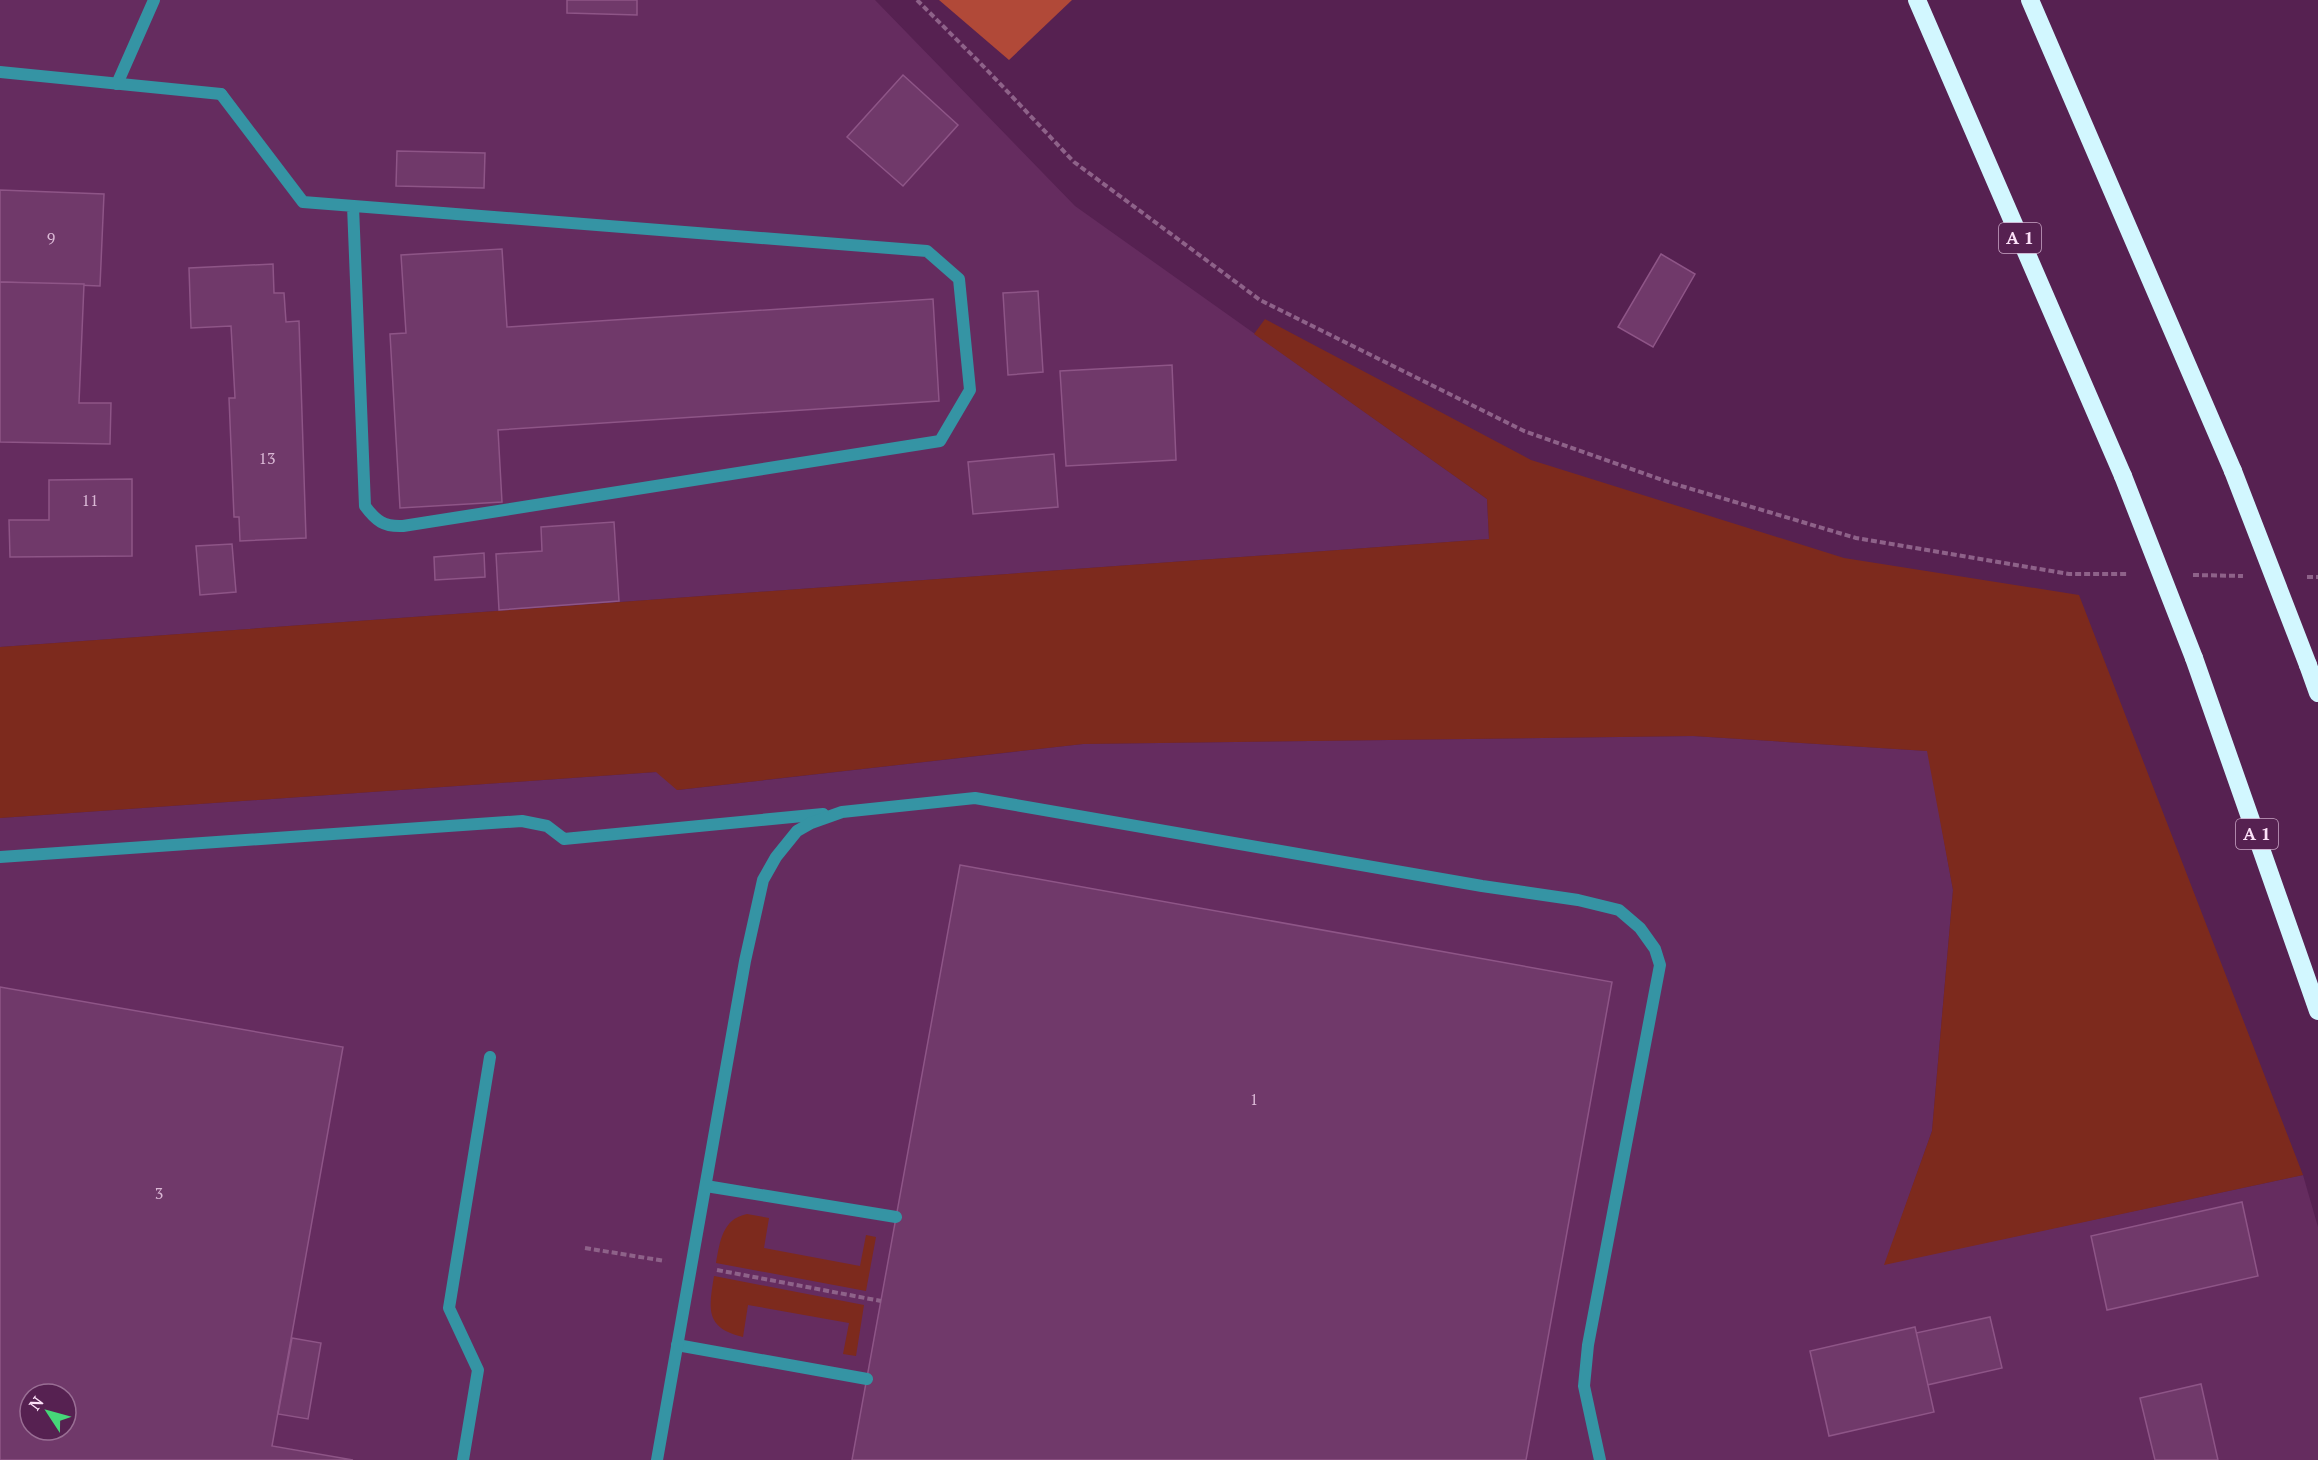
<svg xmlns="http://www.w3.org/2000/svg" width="2318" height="1460" font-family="'PT Serif',serif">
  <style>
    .built { fill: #652c5f; fill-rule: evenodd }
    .green { fill: #7d2a1d }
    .forest { fill: #b14938 }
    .building { fill: #70396a; stroke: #8e5587; stroke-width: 1.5; fill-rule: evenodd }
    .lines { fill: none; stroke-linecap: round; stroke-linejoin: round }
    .path { stroke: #8e6289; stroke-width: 4; stroke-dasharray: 6 3; stroke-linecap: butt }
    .lane { stroke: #3594a4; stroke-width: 12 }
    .street { stroke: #3594a4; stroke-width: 12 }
    .highway { stroke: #d2f7ff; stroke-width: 18 }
    .highway-bridge { stroke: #d2f7ff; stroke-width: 18 }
    .labels { text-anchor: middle; stroke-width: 4.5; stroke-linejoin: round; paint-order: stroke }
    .number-label { font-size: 16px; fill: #dab8d5 }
    .shield { fill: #562151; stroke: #cba8c7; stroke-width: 1.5 }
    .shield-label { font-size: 18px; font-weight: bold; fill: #fde2f9 }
  </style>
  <rect width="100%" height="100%" fill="#562151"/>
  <g class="built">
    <path d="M 0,0 L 875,0 L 1075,206 L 1487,499 L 1489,539 L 0,647 Z"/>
    <path d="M 1693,736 L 1928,751 L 1953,890 L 1932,1131 L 1885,1264 L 2303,1175 L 2318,1227 L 2318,1460 L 0,1460 L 0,818 L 657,772 L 678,790 L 1083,744 ZM 30,1394 L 66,1394 L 66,1430 L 30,1430 Z"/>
  </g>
  <g class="green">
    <path d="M 1265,319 L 1531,460 L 1844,558 L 2079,595 L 2303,1175 L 1884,1265 L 1932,1131 L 1953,890 L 1927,751 L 1693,736 L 1083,744 L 677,790 L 656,772 L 0,818 L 0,647 L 1489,539 L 1487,499 L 1254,334 Z"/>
    <path d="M 747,1214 L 769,1218 L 764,1248 L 860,1266 L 866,1235 L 876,1237 L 866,1291 L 716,1263 C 720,1242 722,1219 747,1214 Z"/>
    <path d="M 714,1276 L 864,1305 L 856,1356 L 843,1354 L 849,1323 L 748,1305 L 743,1337 C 704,1328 709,1308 714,1276 Z"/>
  </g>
  <path class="forest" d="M 939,0 L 1072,0 L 1009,60 Z"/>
  <g class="building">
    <path d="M 567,0 L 637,0 L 637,15 L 567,13 Z"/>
    <path d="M 903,75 L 958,125 L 903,186 L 847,137 Z"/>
    <path d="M 397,151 L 485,153 L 484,188 L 396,186 Z"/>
    <path d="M 0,190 L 104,194 L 100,286 L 0,282 Z"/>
    <path d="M 502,249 L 507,327 L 933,299 L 939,401 L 498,430 L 502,502 L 400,508 L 390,334 L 406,333 L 401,255 Z"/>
    <path d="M 1661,254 L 1695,274 L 1653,347 L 1618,327 Z"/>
    <path d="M 273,264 L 274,293 L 284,293 L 286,322 L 299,321 L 306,538 L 240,541 L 239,517 L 234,517 L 229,398 L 235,398 L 231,326 L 191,328 L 189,268 Z"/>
    <path d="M 0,282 L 84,284 L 79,403 L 111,403 L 110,444 L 0,442 Z"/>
    <path d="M 1038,291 L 1043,372 L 1008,375 L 1003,293 Z"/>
    <path d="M 1172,365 L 1176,460 L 1066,466 L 1060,371 Z"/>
    <path d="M 1054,454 L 1058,507 L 973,514 L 968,462 Z"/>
    <path d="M 132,479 L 132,556 L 10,557 L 9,520 L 49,520 L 49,480 Z"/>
    <path d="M 614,522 L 619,601 L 499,610 L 496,554 L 542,551 L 541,527 Z"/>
    <path d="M 232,544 L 236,592 L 200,595 L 196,546 Z"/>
    <path d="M 484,553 L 485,577 L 435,580 L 434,557 Z"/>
    <path d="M 960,865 L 1612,982 L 1526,1460 L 852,1460 Z"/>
    <path d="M 0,987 L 343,1047 L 272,1446 L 353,1460 L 0,1460 ZM 30,1394 L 66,1394 L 66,1430 L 30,1430 Z"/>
    <path d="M 2242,1202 L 2258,1276 L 2107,1310 L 2091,1236 Z"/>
    <path d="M 1990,1317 L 2002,1368 L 1927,1385 L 1916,1333 Z"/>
    <path d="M 1915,1327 L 1934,1412 L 1829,1436 L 1810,1351 Z"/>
    <path d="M 292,1338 L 321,1343 L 308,1419 L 278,1414 Z"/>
    <path d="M 2201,1384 L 2218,1460 L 2155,1460 L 2140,1398 Z"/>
  </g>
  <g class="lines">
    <g class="path">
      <path d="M 917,0 L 987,70 L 1074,162 L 1260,300 L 1524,431 L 1668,482 L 1856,538 L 2069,574 L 2129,574"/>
      <path d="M 2193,575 L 2243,576"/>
      <path d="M 2307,577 L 2318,577"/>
      <path d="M 585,1248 L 665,1261"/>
      <path d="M 717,1270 L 881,1301"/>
    </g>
    <g class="lane">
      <path d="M 117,84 L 154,0"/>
      <path d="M 221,94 L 303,202 L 927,251 L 959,279 L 970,390 L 940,441 L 403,526 C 384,527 376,521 365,506 L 353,206"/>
      <path d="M 0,857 L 522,821 L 547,826 L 564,839 L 823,814"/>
      <path d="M 706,1186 L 896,1217"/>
      <path d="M 677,1345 L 867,1379"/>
      <path d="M 463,1460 L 478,1370 L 449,1308 L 490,1057"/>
      <path d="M 657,1460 L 745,961 L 763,880 L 776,857 L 797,831 L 811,823 L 842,812 L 975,798 L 1482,886 L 1578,900 L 1619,910 L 1640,928 L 1655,949 L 1660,965 L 1588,1345 L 1584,1386 L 1600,1460"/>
    </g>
    <path class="street" d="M 0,72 L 221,94"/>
    <g class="highway">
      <path d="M 1917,0 L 2123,476"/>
      <path d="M 2030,0 L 2233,471"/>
      <path d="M 2194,658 L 2318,1011"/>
      <path d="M 2308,665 L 2318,693"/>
    </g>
    <g class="highway-bridge">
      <path d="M 2233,471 L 2308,665"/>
      <path d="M 2123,476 L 2194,658"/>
    </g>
  </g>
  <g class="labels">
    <g class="number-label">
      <text x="51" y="244">9</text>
      <text x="267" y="464">13</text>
      <text x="90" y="506">11</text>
      <text x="1254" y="1105">1</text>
      <text x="159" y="1199">3</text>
    </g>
    <g class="shield">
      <rect x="1999" y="223" width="42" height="30" rx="4.5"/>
      <rect x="2236" y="819" width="42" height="30" rx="4.5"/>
    </g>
    <g class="shield-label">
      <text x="2020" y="244">A 1</text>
      <text x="2257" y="840">A 1</text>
    </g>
  </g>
  <g transform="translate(48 1412) rotate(306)"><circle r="28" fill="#562151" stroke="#996e94" stroke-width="1.5"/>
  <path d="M0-4.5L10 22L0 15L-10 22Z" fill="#46d779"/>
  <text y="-9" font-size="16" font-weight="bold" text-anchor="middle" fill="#fde2f9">N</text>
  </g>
</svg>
